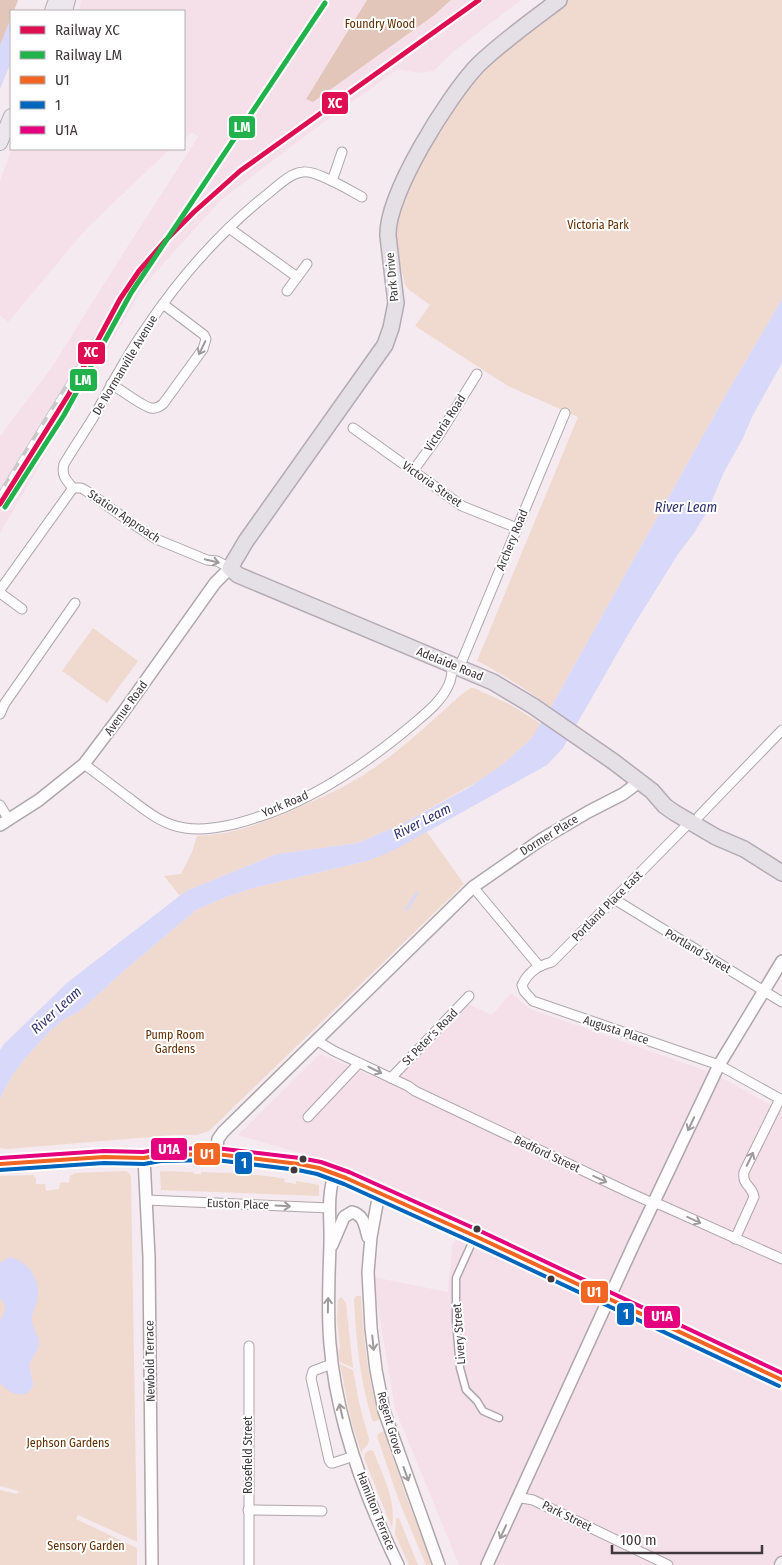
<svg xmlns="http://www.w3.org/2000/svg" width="782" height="1565" font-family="'Fira Sans Condensed',sans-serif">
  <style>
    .built { fill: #f5e0ea }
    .green { fill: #f0d9cf }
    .forest { fill: #e2c6b9 }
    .water { fill: #d8d8fa }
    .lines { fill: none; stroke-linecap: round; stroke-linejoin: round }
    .stream { stroke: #d8d8fa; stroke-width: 3 }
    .pedestrian-casing { stroke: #aea6aa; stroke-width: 9 }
    .minor-casing { stroke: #aea6aa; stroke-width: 11 }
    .tertiary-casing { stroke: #aea6aa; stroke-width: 14 }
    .secondary-casing { stroke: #aea6aa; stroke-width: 15 }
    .primary-casing { stroke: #b4aab4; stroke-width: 16 }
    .trunk-casing { stroke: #b4aab4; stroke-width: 18 }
    .pedestrian { stroke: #fefcfd; stroke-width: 6 }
    .minor { stroke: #fefcfd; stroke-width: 9 }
    .tertiary { stroke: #fefcfd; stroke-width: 11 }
    .secondary { stroke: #f4f1f4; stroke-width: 12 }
    .primary { stroke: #ebe7ec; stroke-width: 14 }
    .trunk { stroke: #e4e0e6; stroke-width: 15 }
    .rail-casing { stroke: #cbc8ca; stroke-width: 5 }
    .rail { stroke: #fff; stroke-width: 3; stroke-dasharray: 9; stroke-linecap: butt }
    .bus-1-casing { stroke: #fff; stroke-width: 8 }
    .bus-2-casing { stroke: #fff; stroke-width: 8 }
    .bus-3-casing { stroke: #fff; stroke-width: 8 }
    .bus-1 { stroke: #f26522; stroke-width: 4 }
    .bus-2 { stroke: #0065bd; stroke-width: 4 }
    .bus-3 { stroke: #e5007d; stroke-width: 4 }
    .rail-1-casing { stroke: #fff; stroke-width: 9 }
    .rail-2-casing { stroke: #fff; stroke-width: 9 }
    .rail-1 { stroke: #df0d52; stroke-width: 5 }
    .rail-2 { stroke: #22b24c; stroke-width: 5 }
    .oneway { stroke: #9f9a9c }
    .bus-dot { fill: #40383c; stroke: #fff; stroke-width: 2 }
    .labels { text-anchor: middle; stroke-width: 4; stroke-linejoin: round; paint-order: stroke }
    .park-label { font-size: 12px; fill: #612e00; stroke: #fff }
    .street-label { font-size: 12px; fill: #40383c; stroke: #fff }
    .water-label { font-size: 14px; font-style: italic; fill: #32356b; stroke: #fff }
    .line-badge { stroke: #fff; stroke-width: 2 }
    .badge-label { font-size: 14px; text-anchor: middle; font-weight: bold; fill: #fff }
  </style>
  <rect width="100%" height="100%" fill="#f5eaef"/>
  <g class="built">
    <path d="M 81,0 L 367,0 L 306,98 L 433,16 L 451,0 L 521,0 L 453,52 L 434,71 L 419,73 L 398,69 L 313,130 L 220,201 L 145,284 L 0,533 L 0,436 L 50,370 L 117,263 L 198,137 L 193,132 L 184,139 L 184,11 L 79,11 Z"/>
    <path d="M 12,149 L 170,149 L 87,228 L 8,322 L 0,315 L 0,181 Z"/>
    <path d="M 511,993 L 530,1009 L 713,1073 L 782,1111 L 782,1565 L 459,1565 L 395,1409 L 373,1277 L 448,1292 L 452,1246 L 465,1223 L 341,1165 L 241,1136 L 239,1134 L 320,1054 L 391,1084 L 468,1004 L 492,1015 Z"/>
  </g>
  <g class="green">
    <path d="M 569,0 L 782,0 L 782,299 L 728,391 L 551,707 C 527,691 504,674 477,661 L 578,417 L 508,386 L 415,326 L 430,305 L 408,289 L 405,285 C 401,265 394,246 397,225 C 399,206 408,189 416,172 C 452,97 502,47 569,0 Z"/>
    <path d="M 93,628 L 138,661 L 107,703 L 62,671 Z"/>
    <path d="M 471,688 L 474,688 L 511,705 L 541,724 L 531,739 L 502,765 L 482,779 L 404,823 L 358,843 L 277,854 L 186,891 L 180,896 L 164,876 L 181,874 L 192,852 L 197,836 C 229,835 257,825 286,813 C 309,803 333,793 355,780 C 395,757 428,724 462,694 Z"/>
    <path d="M 427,832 L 464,884 L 209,1131 L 197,1135 L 173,1135 L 8,1149 L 0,1148 L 0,1099 L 11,1077 L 23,1061 L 48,1033 L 63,1020 L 81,1010 L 126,969 L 196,910 L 226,897 L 257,887 L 371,860 Z"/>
    <path d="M 126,1171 L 130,1174 L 131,1177 L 137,1542 L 78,1515 L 76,1519 L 137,1548 L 137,1565 L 0,1565 L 0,1490 L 17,1494 L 19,1491 L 0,1486 L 0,1176 L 33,1175 L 36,1178 L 36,1184 L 45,1184 L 46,1191 L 59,1189 L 60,1183 L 63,1182 L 69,1183 L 70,1176 L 75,1173 Z"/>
    <path d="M 160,1171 L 193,1172 L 194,1174 L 201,1174 L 201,1172 C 230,1173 257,1174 285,1179 L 284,1182 L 296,1184 L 296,1181 L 319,1185 L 319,1196 L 161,1190 Z"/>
    <path d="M 356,1296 L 361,1296 C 364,1337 367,1379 380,1419 L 373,1422 C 360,1382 356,1340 354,1299 Z"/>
    <path d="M 341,1297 L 346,1303 L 353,1368 L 340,1362 L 338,1350 L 340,1349 L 337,1321 L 338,1300 Z"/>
    <path d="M 340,1364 L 353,1370 L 359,1403 L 369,1439 L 368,1444 L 361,1452 L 351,1420 Z"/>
    <path d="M 384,1431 L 406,1496 L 433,1565 L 426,1565 L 399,1501 L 377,1436 L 379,1433 Z"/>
    <path d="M 370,1450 L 373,1451 L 375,1455 C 385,1481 396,1500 392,1528 L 364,1458 L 365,1453 Z"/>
    <path d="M 397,1518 L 399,1518 L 418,1565 L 409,1565 L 395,1534 L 396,1519 Z"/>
  </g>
  <g class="forest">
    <path d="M 0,0 L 18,0 L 14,11 L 11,11 L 11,18 L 0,46 Z"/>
    <path d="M 367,0 L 451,0 L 433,16 L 313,102 L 306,99 Z"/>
  </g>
  <g class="water">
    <path d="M 11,18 L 11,62 L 0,89 L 0,46 Z"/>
    <path d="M 782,299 L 782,363 L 753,415 L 742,440 L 724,472 L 708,510 L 694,533 L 678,554 L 629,633 L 563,748 L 547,765 L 398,848 L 371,860 L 257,887 L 226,897 L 196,910 L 126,969 L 81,1010 L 63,1020 L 48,1033 L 23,1061 L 11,1077 L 0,1099 L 0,1050 L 4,1044 L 68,982 L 186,891 L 277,854 L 358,843 L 404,823 L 468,788 L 502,765 L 531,739 L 551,707 L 728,391 Z"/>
    <path d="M 9,1257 C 28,1260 40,1279 38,1297 C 37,1305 32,1311 32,1319 C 32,1327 38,1334 39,1341 C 40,1350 33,1355 30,1363 C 28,1369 33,1378 33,1386 L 28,1393 C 15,1397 9,1392 0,1383 L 0,1320 C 5,1314 8,1303 0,1299 L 0,1263 Z"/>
  </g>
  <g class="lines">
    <path class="stream" d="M 407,909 L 417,893"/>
    <defs>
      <path id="pedestrian" d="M 475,1236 L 456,1278 L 456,1321 L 460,1368 L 466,1390 L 477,1401 L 483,1411 L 499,1418"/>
      <g id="minor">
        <path d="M 332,181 L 342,152"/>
        <path d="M 229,228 L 297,277"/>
        <path d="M 287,291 L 307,264"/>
        <path d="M 111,384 C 120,389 143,407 151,408 C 156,409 159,407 163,404 L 203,349 L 206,339 L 204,335 L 163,304"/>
        <path d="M 353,428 L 462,506 L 517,528"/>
        <path d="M 413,471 L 439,435 L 477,374"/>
        <path d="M 73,488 C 66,480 61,475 64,464 C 74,447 86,430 96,413 C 111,385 126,357 144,331 C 177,281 218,234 265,196 C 276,188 289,173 303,172 C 316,170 349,190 362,197"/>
        <path d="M 73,488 L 81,488 L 85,490 L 136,526 L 156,539 L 207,560 L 217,561 L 230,568"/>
        <path d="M 0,590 L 73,488"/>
        <path d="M 0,593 L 22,609"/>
        <path d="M 459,668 L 565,413"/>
        <path d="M 0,714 L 5,703 L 75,603"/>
        <path d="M 84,764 C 99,775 114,787 129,798 C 146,811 163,825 185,828 C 213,832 244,822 270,813 C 322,794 369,761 411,726 C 425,714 442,701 449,684 C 452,678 452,672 452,665"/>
        <path d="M 0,805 L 9,820"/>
        <path d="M 699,816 L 782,730"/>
        <path d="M 690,822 L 552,962 C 538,966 529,971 522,985 L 524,991 L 533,1001 L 719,1065 L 782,1100"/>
        <path d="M 473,887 L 539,966"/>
        <path d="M 614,899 L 782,1002"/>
        <path d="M 316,1040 L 334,1051 L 408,1086 L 415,1091 L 628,1192 L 648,1201 L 661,1205 L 782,1259"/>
        <path d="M 391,1078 L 469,996"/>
        <path d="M 308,1117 L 359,1063"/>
        <path d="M 146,1200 L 330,1208"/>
        <path d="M 735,1239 L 754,1197 C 752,1185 742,1186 744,1172 L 780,1099"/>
        <path d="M 249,1346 L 249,1565"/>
        <path d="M 332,1364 L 313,1371 L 311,1378 L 329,1460 L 331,1463 L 333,1463 L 354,1456"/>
        <path d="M 518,1499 L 522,1498 L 533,1500 L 668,1565"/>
        <path d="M 248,1510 L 322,1511"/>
      </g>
      <g id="tertiary">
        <path d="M 0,825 L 39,800 L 84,764 L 124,711 L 215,583 L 230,568"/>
        <path d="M 216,1154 L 218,1139 L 223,1132 L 473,887 L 542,839 L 588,812 L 623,794 L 639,782"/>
        <path d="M 144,1158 L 149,1257 L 152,1565"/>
        <path d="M 335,1173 C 326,1197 331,1220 330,1245 C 329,1278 327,1311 330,1344 C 336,1420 365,1497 398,1565"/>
        <path d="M 379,1193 L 371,1237 L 368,1272 L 371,1328 L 376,1370 L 384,1411 L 439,1565"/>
        <path d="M 332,1245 L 344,1217 L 352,1212 C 364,1215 365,1226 368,1237"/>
        <path d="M 487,1565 L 633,1246 L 719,1065 L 782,961"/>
      </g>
      <g id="secondary">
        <path d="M 0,1164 L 104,1157 L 144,1158 L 160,1155 L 216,1154 L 299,1164 L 319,1168 L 346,1178 L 475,1236 L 782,1380"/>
        <path d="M 781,1565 L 782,1563"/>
      </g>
      <g id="primary">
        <path d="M 52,11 L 56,0"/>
        <path d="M 65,11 L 68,0"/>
        <path d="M 0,143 L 11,116"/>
      </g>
      <path id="trunk" d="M 559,0 C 531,21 503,41 478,65 C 449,95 386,195 388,236 L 396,303 L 391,328 L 385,345 L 246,541 L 230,568 L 238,575 L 493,682 L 533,706 L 614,762 L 652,791 L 665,806 L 675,813 L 716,837 L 744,849 L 782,873"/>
    </defs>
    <use href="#pedestrian" class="pedestrian-casing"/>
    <use href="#minor" class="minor-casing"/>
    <use href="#tertiary" class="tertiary-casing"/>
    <use href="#secondary" class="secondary-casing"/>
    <use href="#primary" class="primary-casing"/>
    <use href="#trunk" class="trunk-casing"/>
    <use href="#pedestrian" class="pedestrian"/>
    <use href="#minor" class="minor"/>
    <use href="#tertiary" class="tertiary"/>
    <use href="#secondary" class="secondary"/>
    <use href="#primary" class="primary"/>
    <use href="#trunk" class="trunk"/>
    <defs>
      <path id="rail" d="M 0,494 L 126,290"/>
    </defs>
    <use href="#rail" class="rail-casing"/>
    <use href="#rail" class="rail"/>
    <defs>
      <path id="bus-1" d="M 0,1164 L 104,1157 L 144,1158 L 160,1155 L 216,1154 L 299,1164 L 319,1168 L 346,1178 L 475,1236 L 782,1380"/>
      <path id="bus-2" d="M 0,1170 L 104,1163 L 144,1164 L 161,1161 L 216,1160 L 298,1170 L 317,1174 L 344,1184 L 472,1242 L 779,1386"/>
      <path id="bus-3" d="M 0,1158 L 104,1151 L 143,1152 L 160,1149 L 216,1148 L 300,1158 L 321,1162 L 349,1172 L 478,1230 L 782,1373"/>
    </defs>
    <use href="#bus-1" class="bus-1-casing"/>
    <use href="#bus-2" class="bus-2-casing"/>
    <use href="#bus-3" class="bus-3-casing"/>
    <use href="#bus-1" class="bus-1"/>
    <use href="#bus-2" class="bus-2"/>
    <use href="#bus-3" class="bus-3"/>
    <defs>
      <path id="rail-1" d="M 0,504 L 69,394 L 120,299 L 139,271 L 166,240 L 194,212 L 240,171 L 479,0"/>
      <path id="rail-2" d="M 5,507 L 64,415 L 131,293 L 325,3"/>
    </defs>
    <use href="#rail-1" class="rail-1-casing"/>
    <use href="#rail-2" class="rail-2-casing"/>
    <use href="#rail-1" class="rail-1"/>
    <use href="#rail-2" class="rail-2"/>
  </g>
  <defs><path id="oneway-shaft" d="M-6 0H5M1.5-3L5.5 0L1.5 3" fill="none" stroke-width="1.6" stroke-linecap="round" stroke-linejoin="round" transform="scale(1.25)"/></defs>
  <g class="oneway">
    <use href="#oneway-shaft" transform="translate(202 348) rotate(116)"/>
    <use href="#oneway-shaft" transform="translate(212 561) rotate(14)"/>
    <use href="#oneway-shaft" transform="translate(375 1070) rotate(26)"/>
    <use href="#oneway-shaft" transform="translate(691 1124) rotate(115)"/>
    <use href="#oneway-shaft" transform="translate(750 1159) rotate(-64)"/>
    <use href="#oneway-shaft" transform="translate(600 1179) rotate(25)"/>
    <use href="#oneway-shaft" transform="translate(283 1206) rotate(3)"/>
    <use href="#oneway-shaft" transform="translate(694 1220) rotate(25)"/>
    <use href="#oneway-shaft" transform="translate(328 1305) rotate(-89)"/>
    <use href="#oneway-shaft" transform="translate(373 1343) rotate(84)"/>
    <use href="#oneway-shaft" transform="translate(341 1411) rotate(-103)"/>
    <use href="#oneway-shaft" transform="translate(406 1474) rotate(70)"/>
    <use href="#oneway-shaft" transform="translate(503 1532) rotate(115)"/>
  </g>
  <g class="bus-dot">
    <circle cx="303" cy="1159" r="4.5"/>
    <circle cx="294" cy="1170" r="4.5"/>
    <circle cx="477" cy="1229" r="4.5"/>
    <circle cx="551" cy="1279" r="4.5"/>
  </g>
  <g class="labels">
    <g class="park-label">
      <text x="380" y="28">Foundry Wood</text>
      <text x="598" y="229">Victoria Park</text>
      <text x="175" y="1039">Pump Room<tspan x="175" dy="14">Gardens</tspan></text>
      <text x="68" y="1447">Jephson Gardens</text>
      <text x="86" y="1550">Sensory Garden</text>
    </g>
    <g class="street-label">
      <text transform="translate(392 277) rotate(-95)" y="4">Park Drive</text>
      <text transform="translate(125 365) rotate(-59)" y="4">De Normanville Avenue</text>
      <text transform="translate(445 423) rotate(-57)" y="4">Victoria Road</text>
      <text transform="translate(432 484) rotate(35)" y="4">Victoria Street</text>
      <text transform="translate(124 516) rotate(34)" y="4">Station Approach</text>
      <text transform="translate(512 540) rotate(-68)" y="4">Archery Road</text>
      <text transform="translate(450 664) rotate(22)" y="4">Adelaide Road</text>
      <text transform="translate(126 708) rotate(-54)" y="4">Avenue Road</text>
      <text transform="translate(285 804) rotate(-23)" y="4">York Road</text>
      <text transform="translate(549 835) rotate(-32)" y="4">Dormer Place</text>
      <text transform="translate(607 906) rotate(-45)" y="4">Portland Place East</text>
      <text transform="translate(698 951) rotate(31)" y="4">Portland Street</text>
      <text transform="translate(616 1030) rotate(18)" y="4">Augusta Place</text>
      <text transform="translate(430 1037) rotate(-46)" y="4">St Peter's Road</text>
      <text transform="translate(547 1154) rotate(25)" y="4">Bedford Street</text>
      <text transform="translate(238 1204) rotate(2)" y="4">Euston Place</text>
      <text transform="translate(459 1334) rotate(-94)" y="4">Livery Street</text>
      <text transform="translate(150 1361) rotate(-91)" y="4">Newbold Terrace</text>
      <text transform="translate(390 1423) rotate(74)" y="4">Regent Grove</text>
      <text transform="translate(248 1455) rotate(-90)" y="4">Rosefield Street</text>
      <text transform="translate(376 1511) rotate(68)" y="4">Hamilton Terrace</text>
      <text transform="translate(567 1516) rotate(26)" y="4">Park Street</text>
    </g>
    <g class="water-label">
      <text x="686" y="512">River Leam</text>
      <text transform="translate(422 821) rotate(-27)" y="5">River Leam</text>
      <text transform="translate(56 1010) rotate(-42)" y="5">River Leam</text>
    </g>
  </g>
  <g class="line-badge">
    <rect x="321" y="91" width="28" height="24" rx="5" fill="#df0d52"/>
    <rect x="228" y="115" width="28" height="24" rx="5" fill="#22b24c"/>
    <rect x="77" y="341" width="29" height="24" rx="5" fill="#df0d52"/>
    <rect x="69" y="368" width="29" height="24" rx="5" fill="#22b24c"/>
    <rect x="150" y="1137" width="38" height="24" rx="5" fill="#e5007d"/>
    <rect x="193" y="1142" width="28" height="24" rx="5" fill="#f26522"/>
    <rect x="234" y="1151" width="19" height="24" rx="5" fill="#0065bd"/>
    <rect x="580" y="1280" width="29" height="24" rx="5" fill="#f26522"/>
    <rect x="616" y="1302" width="19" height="24" rx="5" fill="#0065bd"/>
    <rect x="643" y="1305" width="38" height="24" rx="5" fill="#e5007d"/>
  </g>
  <g class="badge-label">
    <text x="335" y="108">XC</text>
    <text x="242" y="132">LM</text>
    <text x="91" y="357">XC</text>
    <text x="83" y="385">LM</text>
    <text x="169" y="1154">U1A</text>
    <text x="207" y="1159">U1</text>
    <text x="244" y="1168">1</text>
    <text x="594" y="1297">U1</text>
    <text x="626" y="1319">1</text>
    <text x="662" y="1321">U1A</text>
  </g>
  <rect x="10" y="10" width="175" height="140" fill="#ffffff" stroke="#b3afb1"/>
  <rect x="20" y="26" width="25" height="8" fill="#df0d52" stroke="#b3afb1"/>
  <text x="55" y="35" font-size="15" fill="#40383c">Railway XC</text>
  <rect x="20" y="51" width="25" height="8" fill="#22b24c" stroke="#b3afb1"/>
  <text x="55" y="60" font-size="15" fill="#40383c">Railway LM</text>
  <rect x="20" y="76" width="25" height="8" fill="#f26522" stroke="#b3afb1"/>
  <text x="55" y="85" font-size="15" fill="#40383c">U1</text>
  <rect x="20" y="101" width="25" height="8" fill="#0065bd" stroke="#b3afb1"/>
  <text x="55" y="110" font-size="15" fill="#40383c">1</text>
  <rect x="20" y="126" width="25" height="8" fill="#e5007d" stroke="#b3afb1"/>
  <text x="55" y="135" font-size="15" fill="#40383c">U1A</text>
  <path d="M612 1545v8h150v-8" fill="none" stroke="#40383c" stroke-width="2.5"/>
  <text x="620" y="1545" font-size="15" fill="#40383c" stroke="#ffffff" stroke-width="4" paint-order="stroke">100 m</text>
</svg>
